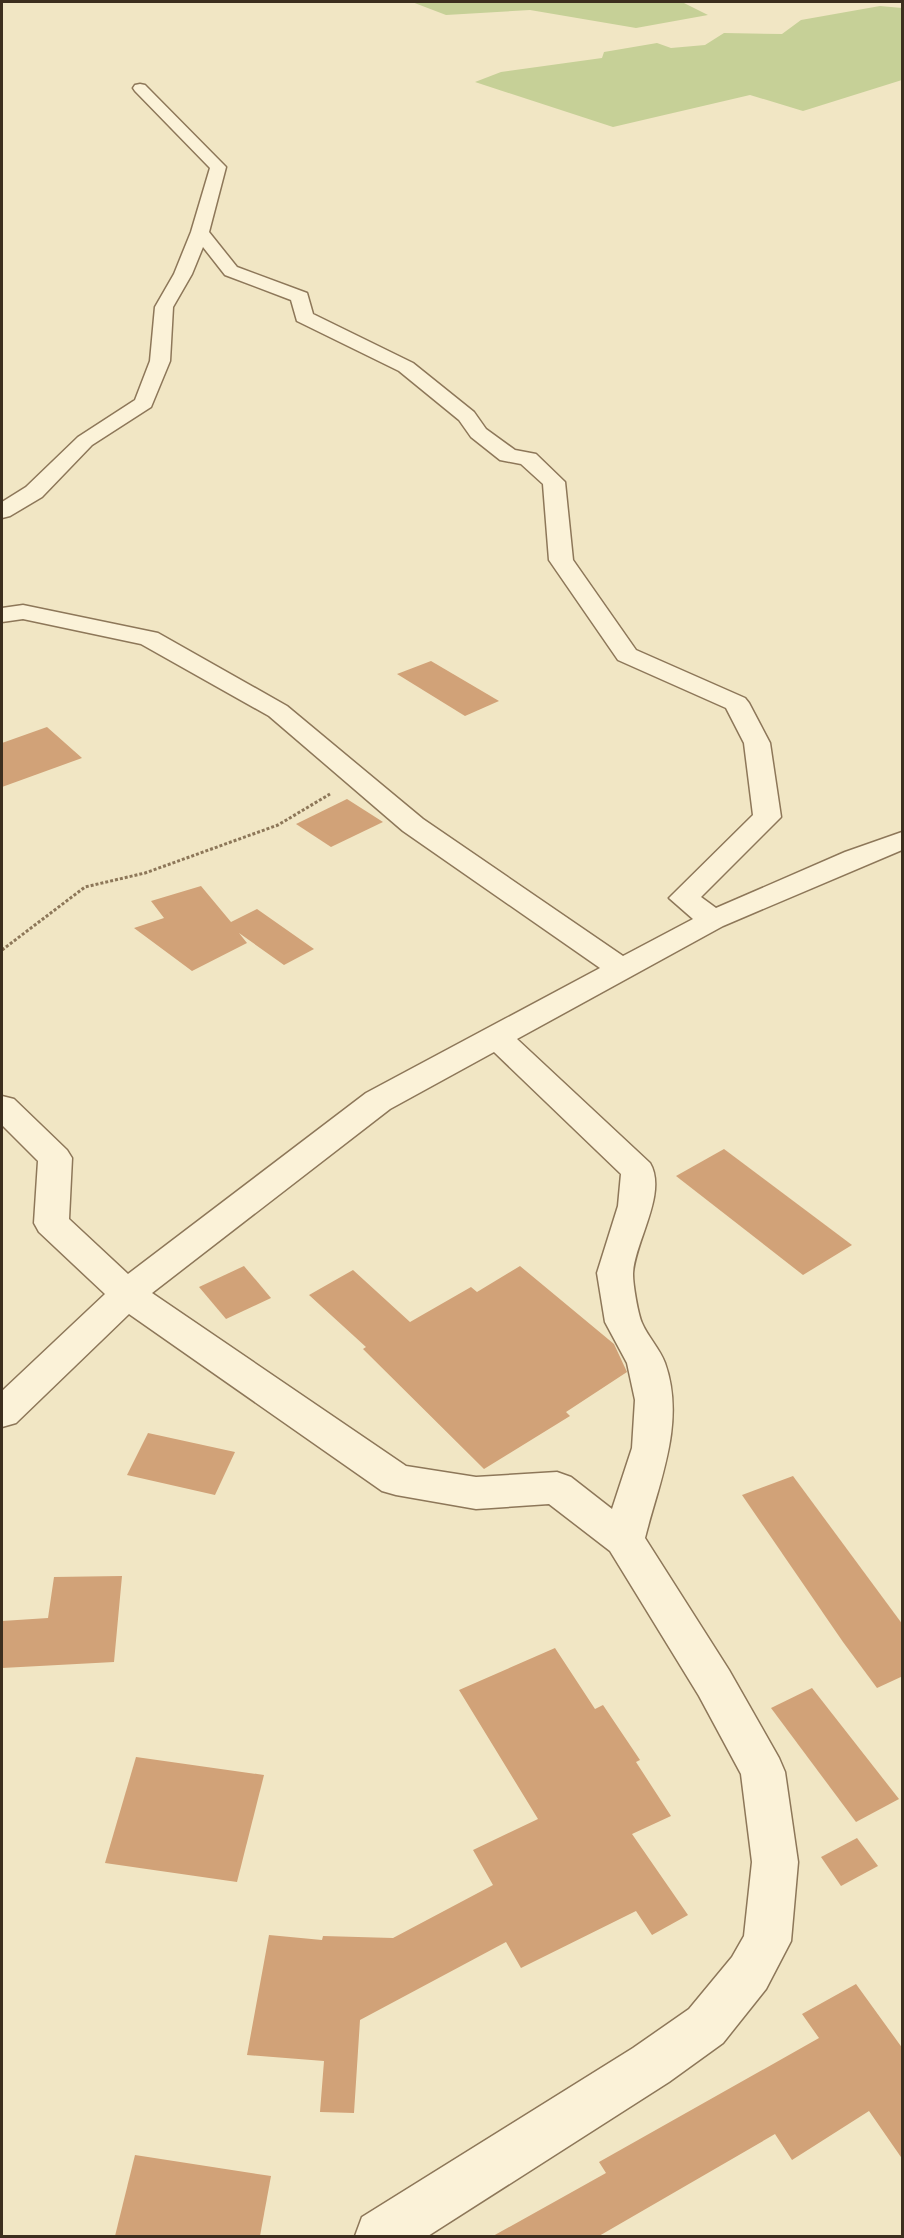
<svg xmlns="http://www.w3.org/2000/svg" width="904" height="2238" font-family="'Source Serif 4',serif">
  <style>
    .green { fill: #c6d097 }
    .building { fill: #d1a278 }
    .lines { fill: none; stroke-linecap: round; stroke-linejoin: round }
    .street-casing { stroke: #8d7759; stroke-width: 3 }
    .path { stroke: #8d7759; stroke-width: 3; stroke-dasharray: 3 2; stroke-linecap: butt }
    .street { fill: #fbf2d8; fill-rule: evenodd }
  </style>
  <rect width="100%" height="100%" fill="#f1e6c4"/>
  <g class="green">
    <path d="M 412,2 L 682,2 L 708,15 L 636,28 L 530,10 L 446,15 Z"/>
    <path d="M 880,6 L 902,8 L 902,80 L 803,111 L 750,95 L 613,127 L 475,82 L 501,72 L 602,58 L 604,52 L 657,43 L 671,48 L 705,45 L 724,33 L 782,34 L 801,20 Z"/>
  </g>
  <g class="building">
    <path d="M 431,661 L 499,701 L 465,716 L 397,674 Z"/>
    <path d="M 47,727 L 82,758 L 2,787 L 2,743 Z"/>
    <path d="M 347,799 L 383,822 L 331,847 L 296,824 Z"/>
    <path d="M 201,886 L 231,922 L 257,909 L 314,949 L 284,965 L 239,933 L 247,943 L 192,971 L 134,928 L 164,918 L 151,901 Z"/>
    <path d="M 724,1149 L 852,1245 L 803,1275 L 676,1176 Z"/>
    <path d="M 244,1266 L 271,1298 L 226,1319 L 199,1287 Z"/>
    <path d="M 520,1266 L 614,1344 L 627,1372 L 566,1412 L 570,1416 L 484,1469 L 363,1349 L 366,1347 L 309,1295 L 353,1270 L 410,1322 L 471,1287 L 477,1292 Z"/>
    <path d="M 148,1433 L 235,1452 L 215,1495 L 127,1475 Z"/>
    <path d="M 793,1476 L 903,1625 L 903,1676 L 877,1688 L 843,1642 L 742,1495 Z"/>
    <path d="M 122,1576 L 114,1662 L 2,1668 L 2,1621 L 48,1618 L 54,1577 Z"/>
    <path d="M 555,1648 L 595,1709 L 603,1705 L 640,1760 L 636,1762 L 671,1816 L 632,1834 L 688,1915 L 652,1935 L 636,1911 L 521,1968 L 506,1942 L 360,2020 L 354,2113 L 320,2112 L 324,2061 L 247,2055 L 269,1935 L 322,1940 L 323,1936 L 393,1938 L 493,1885 L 473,1850 L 538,1819 L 459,1690 Z"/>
    <path d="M 812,1688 L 899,1799 L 856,1822 L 771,1708 Z"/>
    <path d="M 136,1757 L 264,1775 L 237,1882 L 105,1863 Z"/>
    <path d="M 857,1838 L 878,1866 L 841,1886 L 821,1857 Z"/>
    <path d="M 856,1984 L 903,2049 L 903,2160 L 869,2111 L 792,2160 L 775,2134 L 599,2236 L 493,2236 L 606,2173 L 599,2162 L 819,2038 L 802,2014 Z"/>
    <path d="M 135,2155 L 271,2176 L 260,2236 L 115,2236 Z"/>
  </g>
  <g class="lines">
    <defs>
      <path id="street" d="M 140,84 L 145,85 L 226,167 L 209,232 L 237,267 L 307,293 L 313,314 L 413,363 L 474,412 L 486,429 L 515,450 L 536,454 L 565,482 L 573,560 L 636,650 L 745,698 L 749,703 L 770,743 L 781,817 L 701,897 L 716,908 L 845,852 L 902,832 L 902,850 L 723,926 L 517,1039 L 650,1163 C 668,1193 634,1243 633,1274 C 633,1285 638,1314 642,1323 C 648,1337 660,1349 665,1363 C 686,1422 659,1482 645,1538 L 729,1670 L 779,1758 L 785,1772 L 798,1862 L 791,1941 L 766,1989 L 723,2043 L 669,2082 L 428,2236 L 355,2236 L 362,2217 L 633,2048 L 689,2009 L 732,1957 L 744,1936 L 752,1862 L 741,1774 L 699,1696 L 610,1551 L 549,1504 L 476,1509 L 396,1495 L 382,1491 L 129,1314 L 16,1423 L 2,1427 L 2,1391 L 105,1294 L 39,1232 L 34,1223 L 38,1161 L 2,1125 L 2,1096 L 14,1099 L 67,1150 L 72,1158 L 69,1219 L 128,1274 L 366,1093 L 600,968 L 403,831 L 269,716 L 141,644 L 23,619 L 2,622 L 2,608 L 23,605 L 158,633 L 287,706 L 423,819 L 623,956 L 693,919 L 669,898 L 753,815 L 744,743 L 726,708 L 618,660 L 549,560 L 543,484 L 521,464 L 500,460 L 471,437 L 459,420 L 399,371 L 297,321 L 291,300 L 225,275 L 203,247 L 192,274 L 173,307 L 170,361 L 151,407 L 92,445 L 42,497 L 10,516 L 2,518 L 2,502 L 26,487 L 78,437 L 135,400 L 150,361 L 155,307 L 174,274 L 191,232 L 210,168 L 135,91 L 133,88 L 135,85 ZM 494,1052 L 621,1174 L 618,1206 L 597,1273 L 605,1322 L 627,1363 L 635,1400 L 632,1448 L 612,1509 L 571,1477 L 557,1472 L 476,1477 L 406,1466 L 152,1293 L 390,1109 Z"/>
    </defs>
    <use href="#street" class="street-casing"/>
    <path class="path" d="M 2,950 L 85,887 L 145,873 L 278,825 L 330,794"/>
    <use href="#street" class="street"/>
  </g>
  <rect width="904" height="2238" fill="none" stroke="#3c2e1e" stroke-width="6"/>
</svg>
